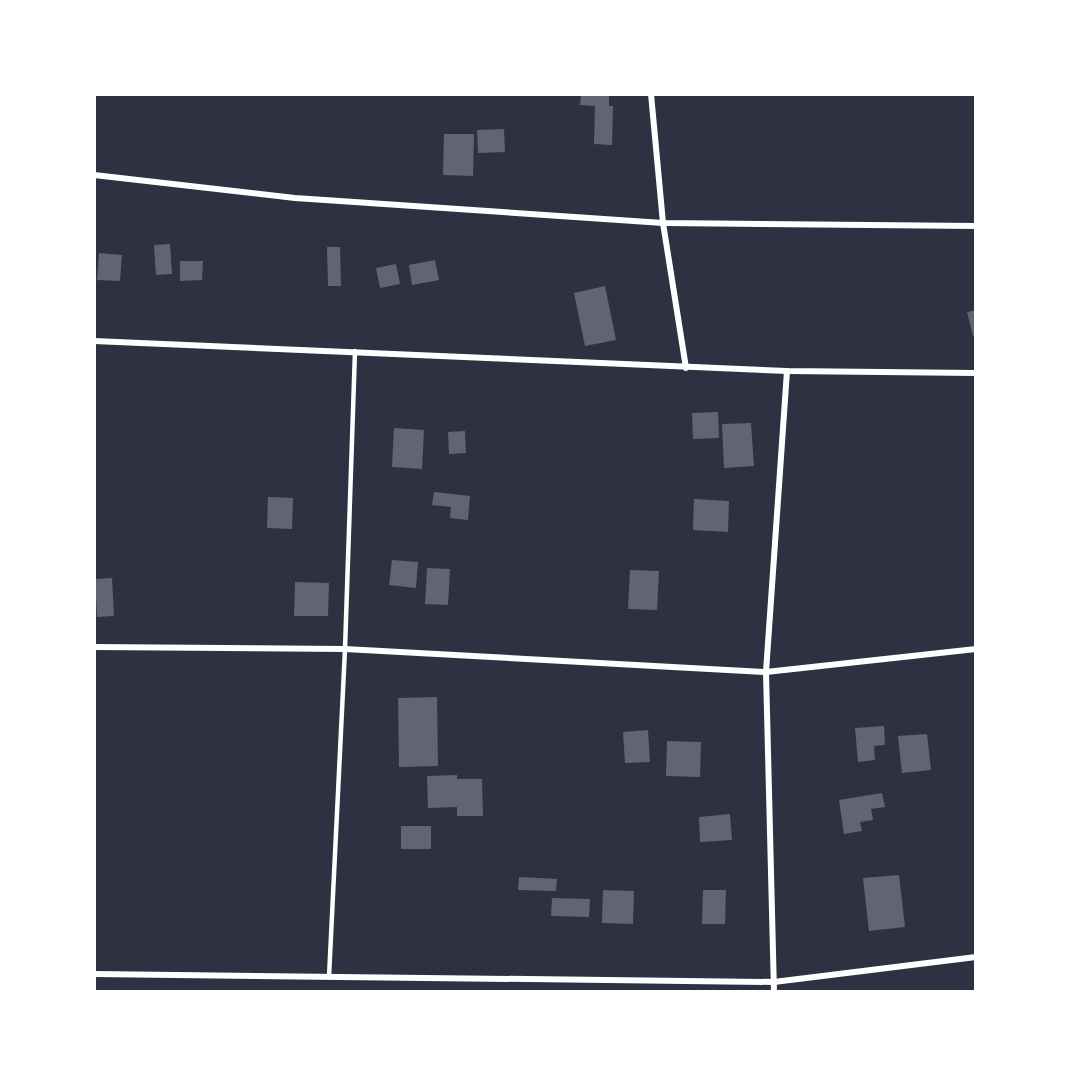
<svg xmlns="http://www.w3.org/2000/svg" width="1070" height="1086" font-family="Signika,sans-serif">
  <style>
    .building { fill: #626471 }
    .lines { fill: none; stroke-linecap: round; stroke-linejoin: round }
    .service { stroke: #fff; stroke-width: 4.5 }
    .minor { stroke: #fff; stroke-width: 6 }
  </style>
  <rect width="100%" height="100%" fill="#2d3142"/>
  <g class="building">
    <path d="M 581,94 L 609,94 L 609,106 L 613,106 L 612,145 L 594,144 L 595,106 L 580,105 Z"/>
    <path d="M 504,129 L 505,152 L 478,153 L 477,130 Z"/>
    <path d="M 444,134 L 474,134 L 473,176 L 443,175 Z"/>
    <path d="M 170,244 L 172,274 L 156,275 L 154,245 Z"/>
    <path d="M 327,247 L 340,247 L 341,286 L 328,286 Z"/>
    <path d="M 99,253 L 122,255 L 120,281 L 97,280 Z"/>
    <path d="M 435,260 L 439,280 L 412,285 L 409,265 Z"/>
    <path d="M 180,261 L 203,261 L 202,280 L 180,281 Z"/>
    <path d="M 396,264 L 400,284 L 380,288 L 376,268 Z"/>
    <path d="M 605,286 L 616,340 L 585,346 L 574,293 Z"/>
    <path d="M 976,310 L 976,335 L 973,336 L 967,312 Z"/>
    <path d="M 718,412 L 719,438 L 693,439 L 692,413 Z"/>
    <path d="M 751,423 L 754,466 L 724,468 L 722,424 Z"/>
    <path d="M 394,428 L 424,430 L 422,469 L 392,467 Z"/>
    <path d="M 465,431 L 466,453 L 449,454 L 448,432 Z"/>
    <path d="M 434,492 L 470,496 L 468,520 L 450,518 L 451,507 L 432,505 Z"/>
    <path d="M 268,497 L 293,498 L 292,529 L 267,528 Z"/>
    <path d="M 694,499 L 729,501 L 728,532 L 693,530 Z"/>
    <path d="M 392,560 L 418,562 L 416,588 L 389,585 Z"/>
    <path d="M 427,568 L 450,569 L 448,605 L 425,604 Z"/>
    <path d="M 630,570 L 659,571 L 657,610 L 628,609 Z"/>
    <path d="M 112,578 L 114,616 L 97,617 L 95,579 Z"/>
    <path d="M 295,582 L 329,583 L 328,616 L 294,616 Z"/>
    <path d="M 437,697 L 438,766 L 399,767 L 398,698 Z"/>
    <path d="M 884,726 L 885,745 L 874,746 L 875,760 L 858,762 L 855,728 Z"/>
    <path d="M 648,730 L 650,762 L 625,763 L 623,732 Z"/>
    <path d="M 927,734 L 931,770 L 902,773 L 898,736 Z"/>
    <path d="M 667,741 L 701,742 L 700,777 L 666,776 Z"/>
    <path d="M 457,775 L 457,779 L 482,779 L 483,816 L 457,816 L 457,807 L 428,808 L 427,776 Z"/>
    <path d="M 882,793 L 885,807 L 871,809 L 873,820 L 860,822 L 862,831 L 844,834 L 839,800 Z"/>
    <path d="M 730,814 L 732,840 L 700,842 L 699,817 Z"/>
    <rect x="401" y="826" width="30" height="23"/>
    <path d="M 899,875 L 905,927 L 869,931 L 863,878 Z"/>
    <path d="M 519,877 L 557,879 L 556,891 L 518,890 Z"/>
    <path d="M 603,890 L 634,891 L 633,924 L 602,923 Z"/>
    <path d="M 703,890 L 726,890 L 725,924 L 702,924 Z"/>
    <path d="M 552,898 L 590,899 L 589,917 L 551,916 Z"/>
  </g>
  <g class="lines">
    <path class="service" d="M 329,977 L 345,649 L 355,351"/>
    <g class="minor">
      <path d="M 651,94 L 663,223 L 686,368"/>
      <path d="M 94,175 L 295,198 L 663,223 L 976,226"/>
      <path d="M 94,341 L 787,371 L 976,373"/>
      <path d="M 94,647 L 345,649 L 766,672 L 976,649"/>
      <path d="M 94,974 L 774,982 L 976,957"/>
      <path d="M 774,992 L 766,672 L 787,371"/>
    </g>
  </g>
  <rect width="1070" height="1086" fill="none" stroke="#ffffff" stroke-width="192"/>
</svg>
